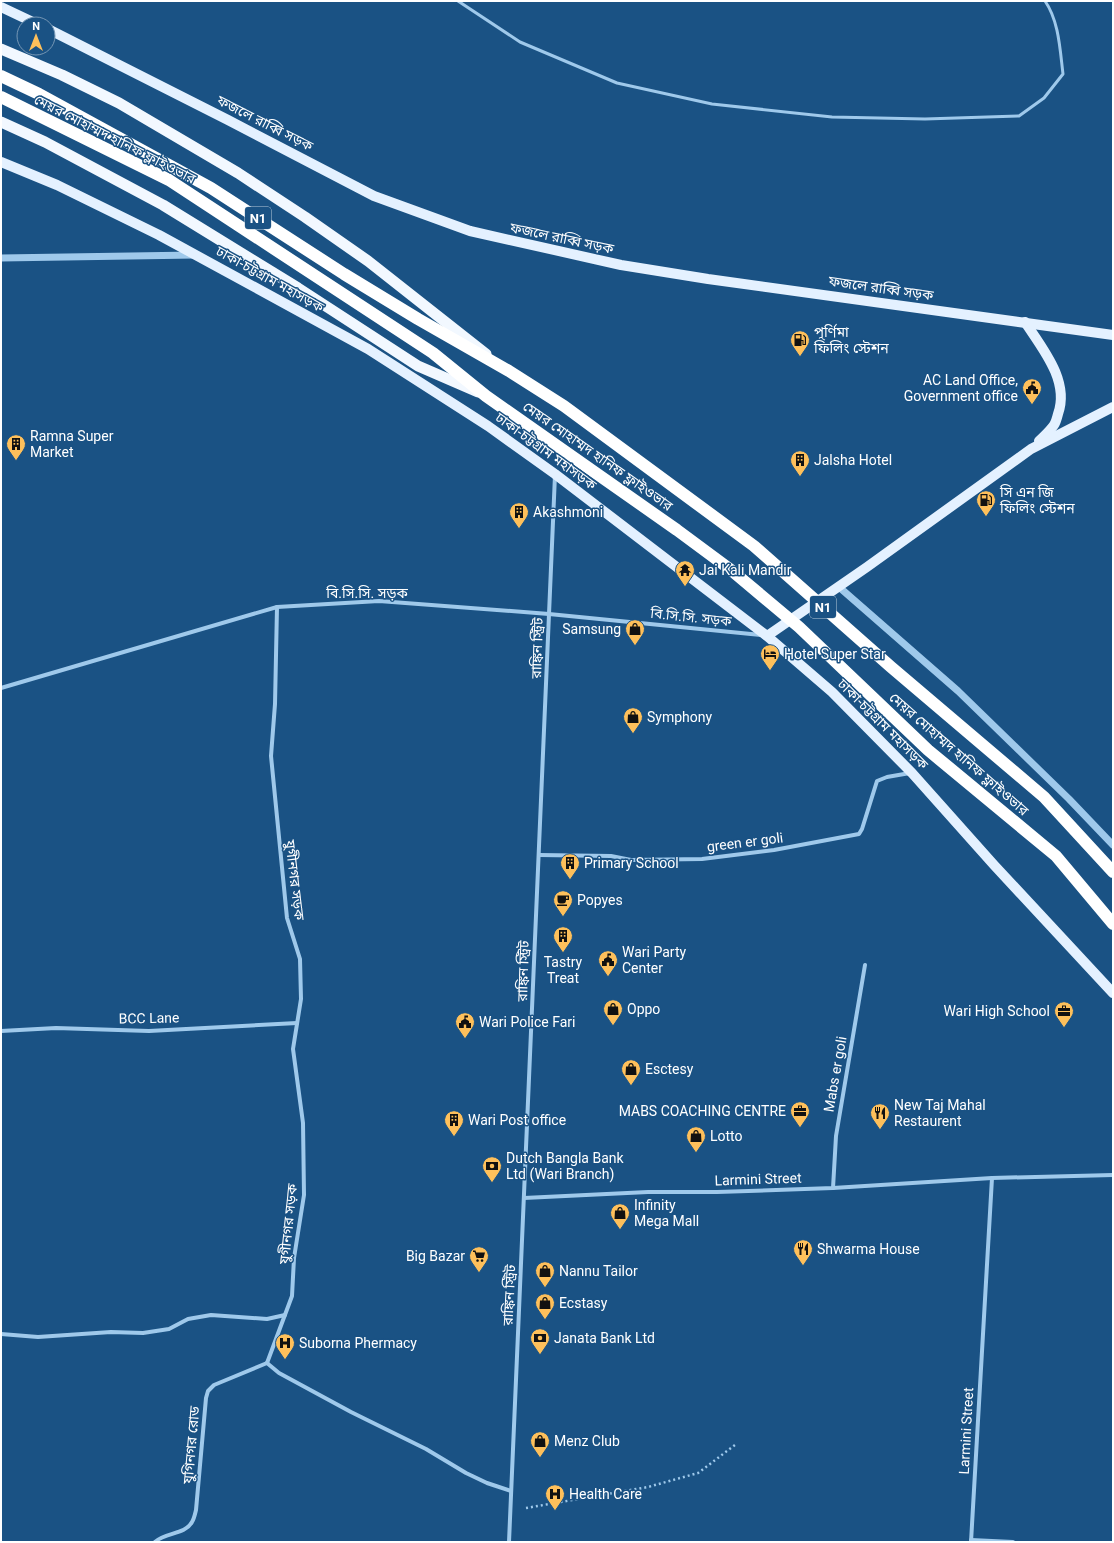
<svg xmlns="http://www.w3.org/2000/svg" width="1114" height="1543" font-family="Roboto,'Noto Sans Bengali',sans-serif">
  <style>
    .lines { fill: none; stroke-linecap: round; stroke-linejoin: round }
    .path { stroke: #9fc9eb; stroke-width: 2.5; stroke-dasharray: 2 3; stroke-linecap: butt }
    .service { stroke: #9fc9eb; stroke-width: 3 }
    .minor { stroke: #9fc9eb; stroke-width: 4 }
    .tertiary { stroke: #9fc9eb; stroke-width: 7 }
    .primary { stroke: #e4f1ff; stroke-width: 10 }
    .trunk { stroke: #f2f8ff; stroke-width: 11 }
    .motorway { stroke: #fff; stroke-width: 12 }
    .labels { text-anchor: middle; stroke-width: 3; stroke-linejoin: round; paint-order: stroke }
    .shield { fill: #1a5284; stroke: #bacbda; stroke-width: 1 }
    .shield-label { font-size: 13px; font-weight: bold; fill: #fff }
    .street-label { font-size: 14px; fill: #fff; stroke: #1a5284 }
    .poi-label { font-size: 14px; fill: #fff; stroke: #1a5284; text-anchor: start }
  </style>
  <rect width="100%" height="100%" fill="#1a5284"/>
  <g class="lines">
    <path class="path" d="M 526,1508 L 648,1487 L 698,1473 L 735,1445"/>
    <path class="service" d="M 458,1 L 520,42 L 617,83 L 712,104 L 832,117 L 925,119 L 1019,116 L 1044,98 L 1063,74 C 1060,50 1059,21 1045,1"/>
    <g class="minor">
      <path d="M 1,688 L 277,607 L 379,601 L 549,614 L 761,635"/>
      <path d="M 539,855 L 611,856 L 631,860 L 702,859 L 774,850 L 859,834 L 862,829 L 877,781 L 887,777 L 910,773"/>
      <path d="M 1,1031 L 56,1028 L 149,1031 L 297,1023"/>
      <path d="M 833,1188 L 836,1136 L 865,965"/>
      <path d="M 524,1198 L 648,1192 L 717,1192 L 833,1188 L 992,1178 L 1113,1175"/>
      <path d="M 1,1334 L 38,1337 L 111,1332 L 143,1333 L 169,1329 L 188,1319 L 211,1315 L 267,1319 L 285,1315"/>
      <path d="M 267,1363 L 292,1296 L 294,1258 L 304,1195 L 303,1123 L 293,1049 L 301,999 L 300,959 L 287,918 L 271,756 L 275,704 L 277,607"/>
      <path d="M 267,1363 L 279,1373 L 351,1412 L 426,1449 L 466,1473 L 487,1483 L 511,1491"/>
      <path d="M 971,1540 L 1013,1542"/>
      <path d="M 155,1542 C 165,1532 185,1535 192,1522 C 194,1519 195,1514 196,1510 L 206,1398 L 208,1391 L 214,1385 L 267,1363"/>
      <path d="M 509,1542 L 555,475"/>
      <path d="M 971,1542 L 992,1178"/>
    </g>
    <g class="tertiary">
      <path d="M 1,258 L 195,255"/>
      <path d="M 839,587 L 958,691 L 1069,799 L 1113,845"/>
    </g>
    <g class="primary">
      <path d="M 1,7 L 37,24"/>
      <path d="M 48,29 L 228,120 L 374,196 L 470,231 L 621,265 L 708,279 L 1113,335"/>
      <path d="M 1,162 L 57,185 L 159,235 L 368,349 L 488,426 L 555,474 L 767,636 L 832,692 L 912,773 L 994,865 L 1113,993"/>
      <path d="M 1025,322 C 1042,348 1070,381 1058,414 C 1057,418 1056,422 1054,425 C 1050,431 1044,436 1039,441"/>
      <path d="M 767,636 L 867,567 L 1031,449 L 1113,407"/>
    </g>
    <g class="trunk">
      <path d="M 1,49 L 62,75 L 119,103 L 238,173 L 305,217 L 368,261 L 486,354"/>
      <path d="M 1,122 L 45,142 L 163,205 L 298,288 L 418,366 L 478,392"/>
    </g>
    <g class="motorway">
      <path d="M 1,76 L 39,94 L 211,188 L 344,274 L 418,319 L 509,371 L 564,406 L 754,546 L 891,667 L 1044,797 L 1113,872"/>
      <path d="M 1,97 L 169,180 L 433,353 L 486,396 L 677,530 L 731,570 L 799,627 L 928,750 L 1056,856 L 1113,924"/>
    </g>
  </g>
  <defs>
    <symbol id="fuel-pin" viewBox="-11 -11 22 30"><path d="M0 17L-7.5 6A9.5 9.5 0 1 1 7.5 6Z" fill="#fec05b" stroke="#1a5284"/><path d="M-5.5-6h7V0h2V4h1.3V-2.5L3-4.5l.8-.8L6-3V5H2.5V1h-1V6h-7ZM-4.2-4.7v3.2H.2V-4.7Z" fill="#111"/></symbol>
    <symbol id="civic-pin" viewBox="-11 -11 22 30"><path d="M0 17L-7.5 6A9.5 9.5 0 1 1 7.5 6Z" fill="#fec05b" stroke="#1a5284"/><path d="M-.6-6.5H3V-4.5H.6V-3L4-1V1h2V6H-6V1h2V-1L-.6-3ZM-1.2 2.5V6h2.4V2.5Z" fill="#111"/></symbol>
    <symbol id="building-pin" viewBox="-11 -11 22 30"><path d="M0 17L-7.5 6A9.5 9.5 0 1 1 7.5 6Z" fill="#fec05b" stroke="#1a5284"/><path d="M-4-6H4V6H1V3H-1V6H-4ZM-2.5-4.3h1.7v1.8h-1.7ZM.8-4.3h1.7v1.8H.8ZM-2.5-1h1.7V.8h-1.7ZM.8-1h1.7V.8H.8Z" fill="#111"/></symbol>
    <symbol id="temple-pin" viewBox="-11 -11 22 30"><path d="M0 17L-7.5 6A9.5 9.5 0 1 1 7.5 6Z" fill="#fec05b" stroke="#1a5284"/><path d="M0-6L5-2H3V0L6.5 2.5H4V6H1.5V3h-3V6H-4V2.5H-6.5L-3 0V-2H-5Z" fill="#111"/></symbol>
    <symbol id="shop-pin" viewBox="-11 -11 22 30"><path d="M0 17L-7.5 6A9.5 9.5 0 1 1 7.5 6Z" fill="#fec05b" stroke="#1a5284"/><path d="M-5-2.5h2.3a2.7 3.5 0 0 1 5.4 0H5L5.5 6h-11ZM-1.5-2.5h3a1.5 2.3 0 0 0-3 0Z" fill="#111"/></symbol>
    <symbol id="hotel-pin" viewBox="-11 -11 22 30"><path d="M0 17L-7.5 6A9.5 9.5 0 1 1 7.5 6Z" fill="#fec05b" stroke="#1a5284"/><path d="M-6-4.5h1.5V1H6V5H4.5V3h-9V5H-6ZM-4 0a1.8 1.8 0 1 1 3.6 0ZM.5 0V-2.5h3Q6-2.5 6 0Z" fill="#111"/></symbol>
    <symbol id="cafe-pin" viewBox="-11 -11 22 30"><path d="M0 17L-7.5 6A9.5 9.5 0 1 1 7.5 6Z" fill="#fec05b" stroke="#1a5284"/><path d="M-5.5-4.5H6V0H3Q3 3.5 0 3.5H-2.5Q-5.5 3.5-5.5 0ZM3-3.2v2h1.7v-2ZM-6 4.5H4V6H-6Z" fill="#111"/></symbol>
    <symbol id="office-pin" viewBox="-11 -11 22 30"><path d="M0 17L-7.5 6A9.5 9.5 0 1 1 7.5 6Z" fill="#fec05b" stroke="#1a5284"/><path d="M-6-3h4V-5.5h4V-3h4V5H-6ZM-1-4.5V-3h2v-1.5ZM-6 0V1H6V0Z" fill="#111"/></symbol>
    <symbol id="restaurant-pin" viewBox="-11 -11 22 30"><path d="M0 17L-7.5 6A9.5 9.5 0 1 1 7.5 6Z" fill="#fec05b" stroke="#1a5284"/><path d="M-5-6h1v4h1v-4h1v4h1v-4h1v5L-1.5 .5V6h-2V.5L-5-1ZM5-6V6H3V1.5H1.5Q1.5-4 5-6Z" fill="#111"/></symbol>
    <symbol id="bank-pin" viewBox="-11 -11 22 30"><path d="M0 17L-7.5 6A9.5 9.5 0 1 1 7.5 6Z" fill="#fec05b" stroke="#1a5284"/><path d="M-6-4H6V4H-6ZM0-2.3a2.3 2.3 0 1 0 0 4.6a2.3 2.3 0 1 0 0-4.6Z" fill="#111"/></symbol>
    <symbol id="supermarket-pin" viewBox="-11 -11 22 30"><path d="M0 17L-7.5 6A9.5 9.5 0 1 1 7.5 6Z" fill="#fec05b" stroke="#1a5284"/><path d="M-6-5.5h2.5l.6 2H6L4.5 2H-2.5L-4.4-4H-6ZM-1.5 3.2a1.3 1.3 0 1 0 .1 0ZM3 3.2a1.3 1.3 0 1 0 .1 0Z" fill="#111"/></symbol>
    <symbol id="hospital-pin" viewBox="-11 -11 22 30"><path d="M0 17L-7.5 6A9.5 9.5 0 1 1 7.5 6Z" fill="#fec05b" stroke="#1a5284"/><path d="M-5-5h3v3.5h4V-5h3V5h-3V1.5h-4V5h-3Z" fill="#111"/></symbol>
  </defs>
  <g fill-rule="evenodd">
    <use href="#fuel-pin" x="789" y="329" width="22" height="30"/>
    <use href="#civic-pin" x="1021" y="377" width="22" height="30"/>
    <use href="#building-pin" x="5" y="433" width="22" height="30"/>
    <use href="#building-pin" x="789" y="449" width="22" height="30"/>
    <use href="#fuel-pin" x="975" y="489" width="22" height="30"/>
    <use href="#building-pin" x="508" y="501" width="22" height="30"/>
    <use href="#temple-pin" x="674" y="559" width="22" height="30"/>
    <use href="#shop-pin" x="624" y="618" width="22" height="30"/>
    <use href="#hotel-pin" x="759" y="643" width="22" height="30"/>
    <use href="#shop-pin" x="622" y="706" width="22" height="30"/>
    <use href="#building-pin" x="559" y="852" width="22" height="30"/>
    <use href="#cafe-pin" x="552" y="889" width="22" height="30"/>
    <use href="#building-pin" x="552" y="925" width="22" height="30"/>
    <use href="#civic-pin" x="597" y="949" width="22" height="30"/>
    <use href="#shop-pin" x="602" y="998" width="22" height="30"/>
    <use href="#office-pin" x="1053" y="1000" width="22" height="30"/>
    <use href="#civic-pin" x="454" y="1011" width="22" height="30"/>
    <use href="#shop-pin" x="620" y="1058" width="22" height="30"/>
    <use href="#office-pin" x="789" y="1100" width="22" height="30"/>
    <use href="#restaurant-pin" x="869" y="1102" width="22" height="30"/>
    <use href="#building-pin" x="443" y="1109" width="22" height="30"/>
    <use href="#shop-pin" x="685" y="1125" width="22" height="30"/>
    <use href="#bank-pin" x="481" y="1155" width="22" height="30"/>
    <use href="#shop-pin" x="609" y="1202" width="22" height="30"/>
    <use href="#restaurant-pin" x="792" y="1238" width="22" height="30"/>
    <use href="#supermarket-pin" x="468" y="1245" width="22" height="30"/>
    <use href="#shop-pin" x="534" y="1260" width="22" height="30"/>
    <use href="#shop-pin" x="534" y="1292" width="22" height="30"/>
    <use href="#bank-pin" x="529" y="1327" width="22" height="30"/>
    <use href="#hospital-pin" x="274" y="1332" width="22" height="30"/>
    <use href="#shop-pin" x="529" y="1430" width="22" height="30"/>
    <use href="#hospital-pin" x="544" y="1483" width="22" height="30"/>
  </g>
  <g class="labels">
    <g class="shield">
      <rect x="245" y="207" width="26" height="22" rx="3"/>
      <rect x="810" y="596" width="26" height="22" rx="3"/>
    </g>
    <g class="shield-label">
      <text x="258" y="223">N1</text>
      <text x="823" y="612">N1</text>
    </g>
    <g class="street-label">
      <text transform="translate(265 123) rotate(27)" y="5">ফজলে রাব্বি সড়ক</text>
      <text transform="translate(115 139) rotate(27)" y="5">মেয়র মোহাম্মদ হানিফ ফ্লাইওভার</text>
      <text transform="translate(562 238) rotate(12)" y="5">ফজলে রাব্বি সড়ক</text>
      <text transform="translate(270 279) rotate(29)" y="5">ঢাকা-চট্টগ্রাম মহাসড়ক</text>
      <text transform="translate(881 288) rotate(8)" y="5">ফজলে রাব্বি সড়ক</text>
      <text transform="translate(546 451) rotate(36)" y="5">ঢাকা-চট্টগ্রাম মহাসড়ক</text>
      <text transform="translate(598 456) rotate(35)" y="5">মেয়র মোহাম্মদ হানিফ ফ্লাইওভার</text>
      <text x="367" y="598">বি.সি.সি. সড়ক</text>
      <text transform="translate(691 617) rotate(6)" y="5">বি.সি.সি. সড়ক</text>
      <text transform="translate(537 648) rotate(-88)" y="5">রাঙ্কিন স্ট্রিট</text>
      <text transform="translate(883 724) rotate(45)" y="5">ঢাকা-চট্টগ্রাম মহাসড়ক</text>
      <text transform="translate(959 754) rotate(41)" y="5">মেয়র মোহাম্মদ হানিফ ফ্লাইওভার</text>
      <text transform="translate(745 842) rotate(-7)" y="5">green er goli</text>
      <text transform="translate(295 880) rotate(83)" y="5">যুগীনগর সড়ক</text>
      <text transform="translate(523 971) rotate(-88)" y="5">রাঙ্কিন স্ট্রিট</text>
      <text transform="translate(149 1018) rotate(-1)" y="5">BCC Lane</text>
      <text transform="translate(835 1074) rotate(-80)" y="5">Mabs er goli</text>
      <text transform="translate(758 1179) rotate(-2)" y="5">Larmini Street</text>
      <text transform="translate(288 1224) rotate(-84)" y="5">যুগীনগর সড়ক</text>
      <text transform="translate(509 1295) rotate(-87)" y="5">রাঙ্কিন স্ট্রিট</text>
      <text transform="translate(966 1431) rotate(-87)" y="5">Larmini Street</text>
      <text transform="translate(191 1445) rotate(-85)" y="5">যুগিনগর রোড</text>
    </g>
    <g class="poi-label">
      <text x="814" y="337">পূর্ণিমা<tspan x="814" dy="16">ফিলিং স্টেশন</tspan></text>
      <text x="1018" y="385" text-anchor="end">AC Land Office,<tspan x="1018" dy="16">Government office</tspan></text>
      <text x="30" y="441">Ramna Super<tspan x="30" dy="16">Market</tspan></text>
      <text x="814" y="465">Jalsha Hotel</text>
      <text x="1000" y="497">সি এন জি<tspan x="1000" dy="16">ফিলিং স্টেশন</tspan></text>
      <text x="533" y="517">Akashmoni</text>
      <text x="699" y="575">Jai Kali Mandir</text>
      <text x="621" y="634" text-anchor="end">Samsung</text>
      <text x="784" y="659">Hotel Super Star</text>
      <text x="647" y="722">Symphony</text>
      <text x="584" y="868">Primary School</text>
      <text x="577" y="905">Popyes</text>
      <text x="622" y="957">Wari Party<tspan x="622" dy="16">Center</tspan></text>
      <text x="563" y="967" text-anchor="middle">Tastry<tspan x="563" dy="16">Treat</tspan></text>
      <text x="627" y="1014">Oppo</text>
      <text x="1050" y="1016" text-anchor="end">Wari High School</text>
      <text x="479" y="1027">Wari Police Fari</text>
      <text x="645" y="1074">Esctesy</text>
      <text x="894" y="1110">New Taj Mahal<tspan x="894" dy="16">Restaurent</tspan></text>
      <text x="786" y="1116" text-anchor="end">MABS COACHING CENTRE</text>
      <text x="468" y="1125">Wari Post office</text>
      <text x="710" y="1141">Lotto</text>
      <text x="506" y="1163">Dutch Bangla Bank<tspan x="506" dy="16">Ltd (Wari Branch)</tspan></text>
      <text x="634" y="1210">Infinity<tspan x="634" dy="16">Mega Mall</tspan></text>
      <text x="817" y="1254">Shwarma House</text>
      <text x="465" y="1261" text-anchor="end">Big Bazar</text>
      <text x="559" y="1276">Nannu Tailor</text>
      <text x="559" y="1308">Ecstasy</text>
      <text x="554" y="1343">Janata Bank Ltd</text>
      <text x="299" y="1348">Suborna Phermacy</text>
      <text x="554" y="1446">Menz Club</text>
      <text x="569" y="1499">Health Care</text>
    </g>
  </g>
  <rect width="1114" height="1543" fill="none" stroke="#ffffff" stroke-width="4"/>
  <g transform="translate(36 36)"><circle r="19" fill="#1a5284" stroke="#7697b5"/>
  <path d="M0-3L7 15L0 10L-7 15Z" fill="#fec05b"/>
  <text y="-6" font-size="11" font-weight="bold" text-anchor="middle" fill="#ffffff">N</text>
  </g>
</svg>
